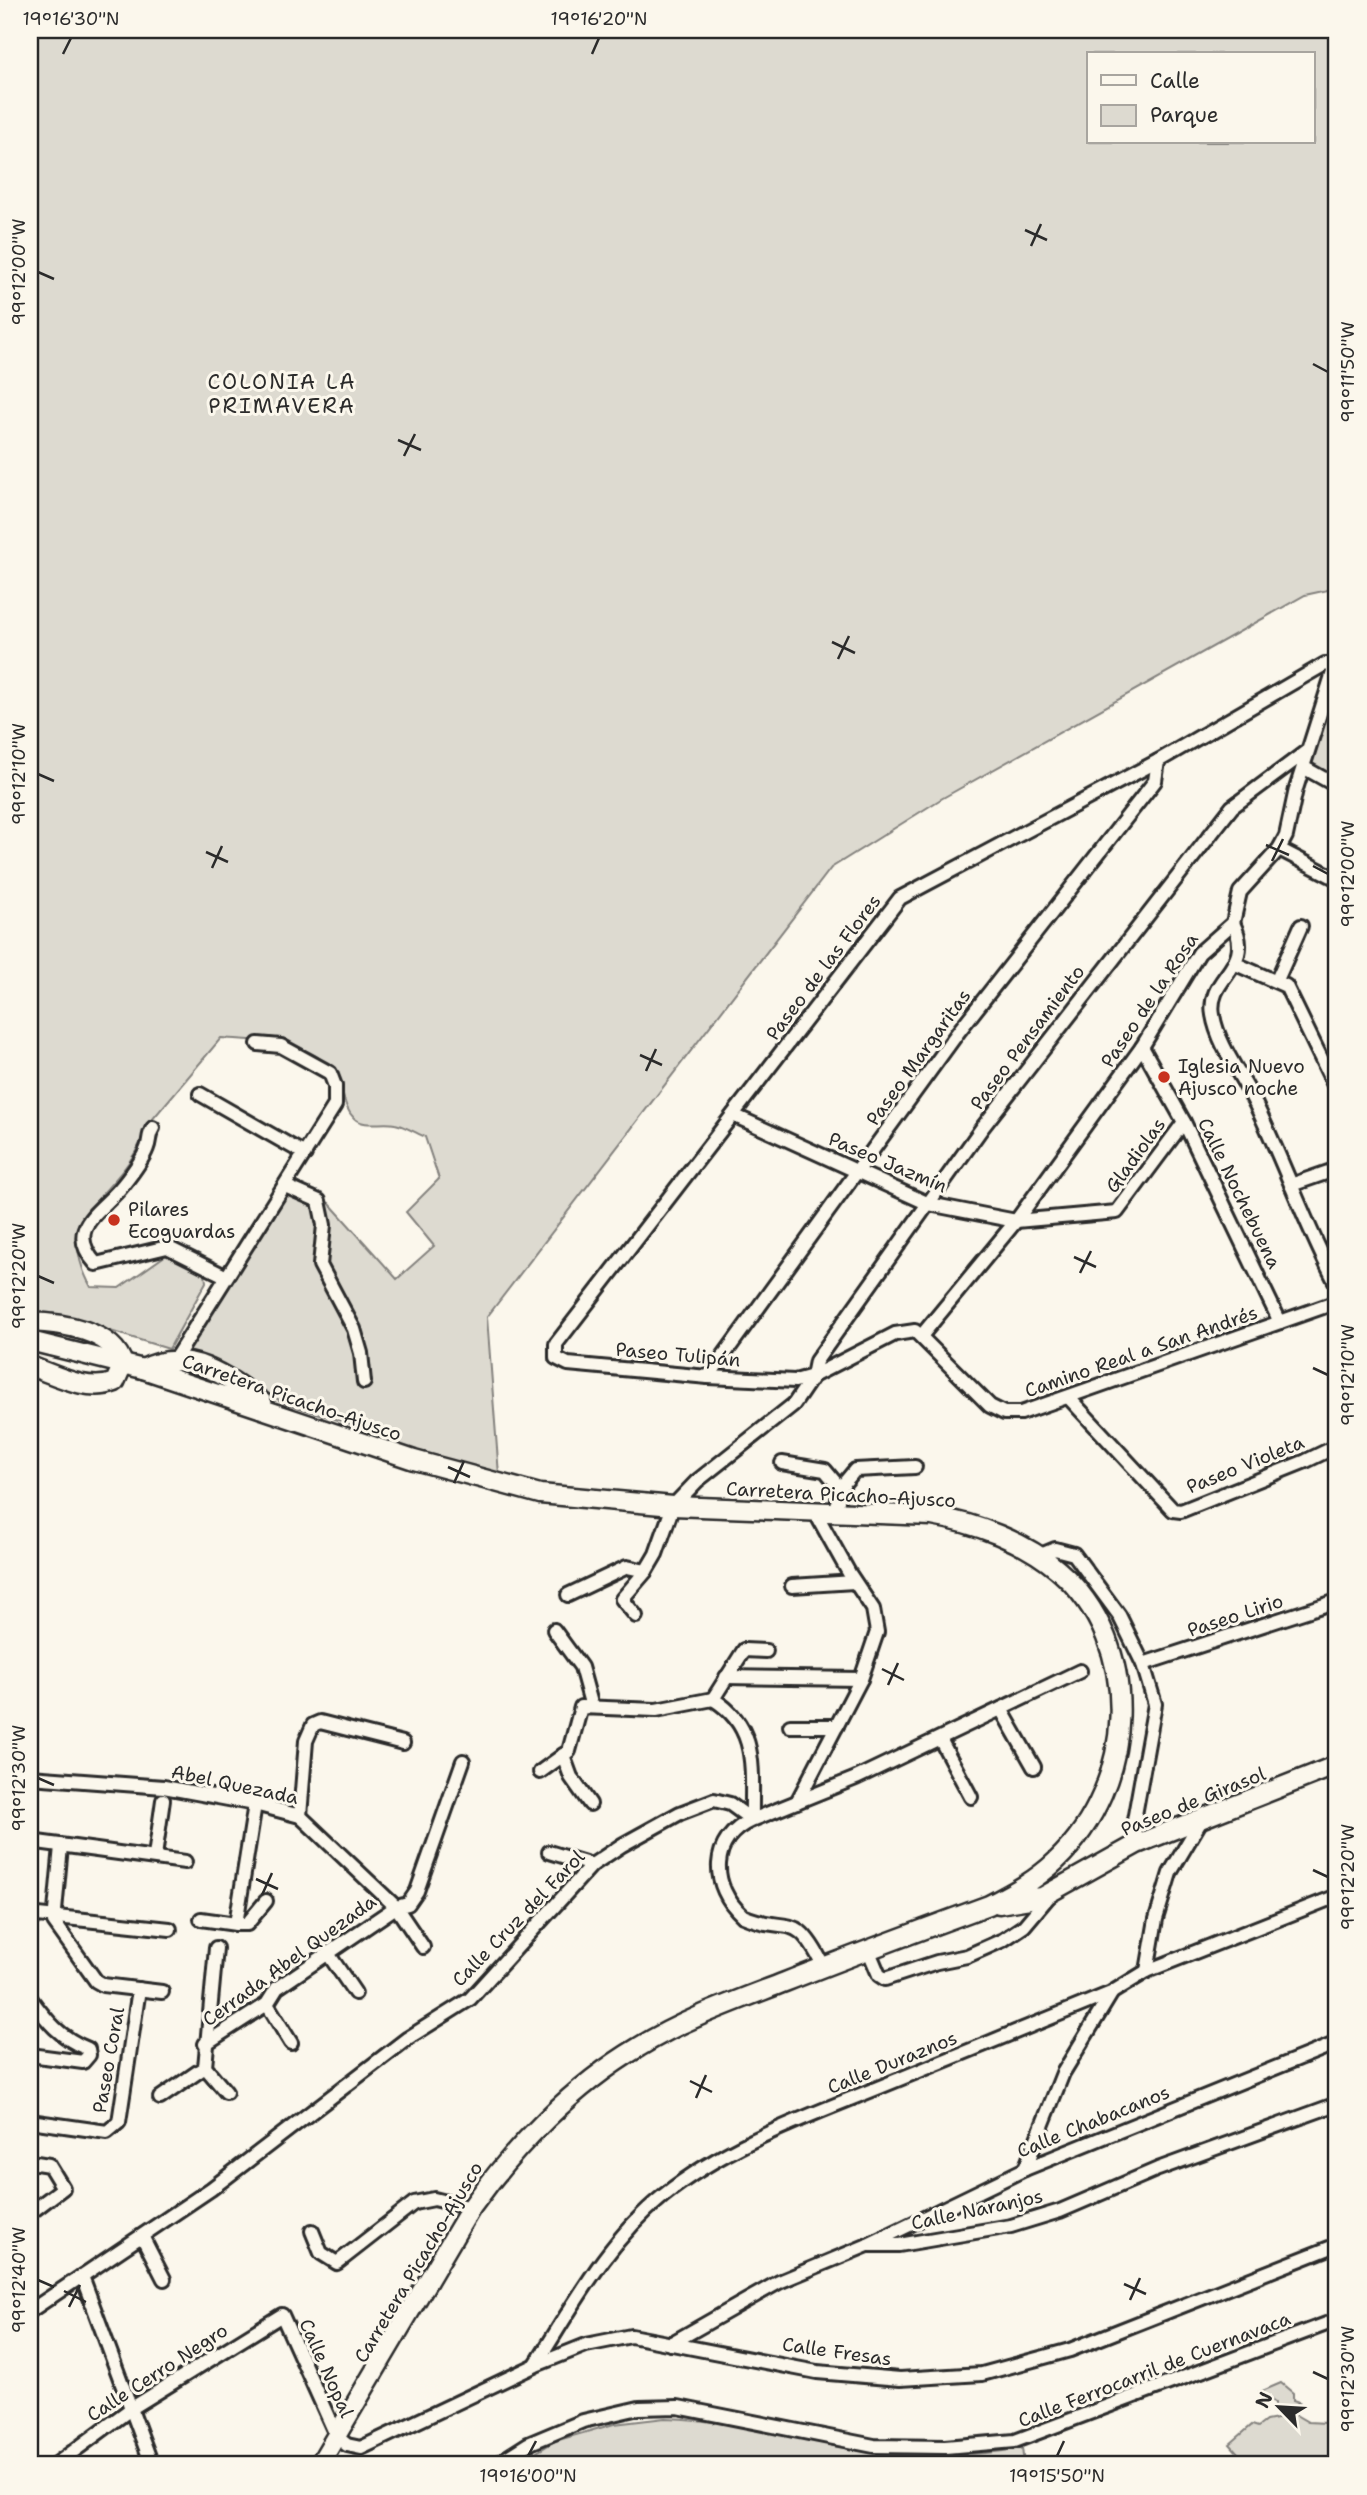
<svg xmlns="http://www.w3.org/2000/svg" width="1367" height="2495" font-family="'Shantell Sans',sans-serif">
  <style>
    .green { fill: #dddad0; stroke: #84827e; stroke-width: 2; fill-rule: evenodd }
    .lines { fill: none; stroke-linecap: round; stroke-linejoin: round }
    .street-casing { stroke: #2b2b2b; stroke-width: 18 }
    .secondary-casing { stroke: #2b2b2b; stroke-width: 23 }
    .street { stroke: #fbf7ec; stroke-width: 12 }
    .secondary { stroke: #fbf7ec; stroke-width: 18 }
    .ticks { fill: none; stroke: #2b2b2b; stroke-width: 2.5 }
    .poi-dot { fill: #c8321e; stroke: #fbf7ec; stroke-width: 2.5 }
    .labels { text-anchor: middle; stroke-width: 6; stroke-linejoin: round; paint-order: stroke }
    .street-label { font-size: 19px; fill: #2b2b2b; stroke: #fbf7ec }
    .poi-label { font-size: 19px; fill: #2b2b2b; stroke: #fbf7ec; text-anchor: start }
    .neighbourhood-label { font-size: 21px; letter-spacing: 2px; fill: #2b2b2b; stroke: #fbf7ec }
    .neatline { fill: none; stroke: #2b2b2b; stroke-width: 2.5 }
    .ticks-label { font-size: 18px; text-anchor: middle; fill: #2b2b2b }
  </style>
  <rect width="100%" height="100%" fill="#fbf7ec"/>
  <filter id="ink" filterUnits="userSpaceOnUse"><feTurbulence type="fractalNoise" baseFrequency=".0143" numOctaves="2"/><feDisplacementMap in="SourceGraphic" scale="14" xChannelSelector="R" yChannelSelector="G"/><feConvolveMatrix kernelMatrix="1 2 1 2 8 2 1 2 1" color-interpolation-filters="sRGB"/></filter>
  <g filter="url(#ink)">
    <g class="green">
      <path d="M 30,30 L 1337,30 L 1337,588 L 1305,595 L 941,799 L 831,868 L 487,1317 L 499,1475 L 380,1442 L 351,1424 L 284,1403 L 213,1359 L 185,1352 L 285,1196 L 292,1193 L 329,1203 L 397,1279 L 434,1246 L 406,1212 L 439,1179 L 425,1137 C 416,1133 405,1126 395,1124 C 382,1121 364,1128 354,1118 C 343,1107 344,1091 337,1079 C 316,1037 260,1042 221,1038 L 146,1127 C 127,1196 47,1207 91,1287 L 119,1288 L 169,1253 L 205,1274 L 206,1282 L 169,1349 L 78,1321 L 30,1315 ZM 1089,54 L 1313,54 L 1313,142 L 1089,142 Z"/>
      <path d="M 1337,669 L 1337,794 C 1322,786 1322,769 1309,760 L 1312,714 L 1320,706 Z"/>
      <path d="M 1281,2383 L 1293,2393 L 1293,2400 L 1299,2402 L 1294,2406 L 1294,2414 L 1308,2422 L 1326,2423 L 1329,2427 L 1337,2465 L 1239,2465 L 1238,2453 L 1230,2444 L 1252,2425 L 1258,2427 L 1266,2421 L 1282,2418 L 1283,2409 L 1275,2410 L 1275,2403 L 1260,2392 Z"/>
      <path d="M 665,2418 C 735,2420 803,2441 872,2453 C 910,2460 983,2455 1022,2448 L 1024,2465 L 516,2465 L 555,2441 L 614,2424 Z"/>
    </g>
    <g class="lines">
      <defs>
        <g id="street">
          <path d="M 1303,767 L 1337,786"/>
          <path d="M 1279,849 L 1337,879"/>
          <path d="M 1233,923 C 1256,969 1206,976 1213,1015 C 1218,1046 1243,1077 1256,1105 C 1285,1165 1306,1227 1337,1285"/>
          <path d="M 1236,964 L 1286,986 L 1337,1091"/>
          <path d="M 1277,980 L 1301,926"/>
          <path d="M 1142,1047 L 1184,1122 L 1280,1322"/>
          <path d="M 200,1094 L 305,1154"/>
          <path d="M 733,1115 L 929,1204 L 1016,1221 L 1117,1212 L 1184,1122"/>
          <path d="M 153,1128 C 148,1135 150,1141 147,1148 C 143,1159 131,1175 123,1185 C 102,1212 63,1227 96,1264 L 167,1247 L 225,1276"/>
          <path d="M 1291,1185 L 1337,1169"/>
          <path d="M 285,1186 L 319,1201 L 324,1225 L 320,1265 L 354,1329 L 361,1353 L 364,1382"/>
          <path d="M 922,1335 L 1016,1221 L 1142,1047 L 1199,953 L 1233,923 L 1240,892 L 1279,849 L 1286,836 L 1296,789 L 1335,666 L 1325,664 L 1158,761 L 900,898 L 556,1344 L 556,1358 L 568,1364 L 708,1377 L 795,1381 L 813,1376 L 816,1361 L 982,1128 L 1232,807 L 1307,751"/>
          <path d="M 175,1359 L 335,1105 L 335,1086 L 330,1073 L 281,1046 L 258,1044"/>
          <path d="M 708,1377 L 959,1031 L 1155,781 L 1158,761"/>
          <path d="M 1070,1399 L 1173,1510 L 1181,1511 L 1306,1461 L 1337,1446"/>
          <path d="M 782,1463 L 825,1470 L 840,1488"/>
          <path d="M 836,1513 L 840,1488 L 855,1470 L 915,1467"/>
          <path d="M 1038,1556 L 1055,1549 L 1074,1554 L 1119,1615 L 1143,1664 L 1155,1704 L 1133,1826 L 1137,1844"/>
          <path d="M 792,1586 L 854,1582"/>
          <path d="M 568,1595 L 627,1567 L 646,1571"/>
          <path d="M 636,1616 L 622,1599 L 646,1571 L 656,1554 L 673,1506 L 697,1481 L 794,1404 L 813,1376 L 895,1334 L 915,1331 L 990,1406 L 1004,1413 L 1021,1413 L 1337,1302"/>
          <path d="M 554,1630 L 581,1667 L 592,1707"/>
          <path d="M 1143,1664 L 1337,1601"/>
          <path d="M 726,1677 L 861,1679"/>
          <path d="M 713,1699 C 760,1728 751,1771 752,1820 C 709,1839 710,1886 743,1916 C 789,1936 794,1907 824,1967"/>
          <path d="M 713,1699 L 744,1650 L 766,1651"/>
          <path d="M 1001,1709 L 1034,1767"/>
          <path d="M 790,1726 L 837,1726"/>
          <path d="M 940,1739 L 971,1797"/>
          <path d="M 563,1755 L 571,1777 L 590,1804"/>
          <path d="M 540,1772 L 569,1751 L 581,1707 L 656,1710 L 713,1699"/>
          <path d="M 30,1777 L 164,1787 L 255,1804 L 300,1816 L 396,1907 L 423,1947"/>
          <path d="M 797,1802 L 861,1679 L 877,1632 L 873,1609 L 849,1573 L 815,1512"/>
          <path d="M 300,1816 L 306,1741 L 313,1725 L 320,1722 L 403,1743"/>
          <path d="M 30,1841 L 185,1862"/>
          <path d="M 61,1846 L 54,1922 L 96,1981 L 103,1985 L 162,1992"/>
          <path d="M 549,1852 L 592,1865"/>
          <path d="M 155,1856 L 163,1800"/>
          <path d="M 201,1919 L 236,1924 L 255,1804"/>
          <path d="M 30,1921 L 38,1915 L 170,1929"/>
          <path d="M 236,1924 L 247,1924 L 266,1901"/>
          <path d="M 216,1948 L 205,2067 L 226,2092"/>
          <path d="M 868,1949 L 879,1975 L 885,1979 L 937,1962 L 967,1956 L 1003,1940 L 1024,1926 L 1051,1894"/>
          <path d="M 329,1955 L 355,1993"/>
          <path d="M 1147,1971 L 1156,1919 L 1170,1873 L 1202,1819"/>
          <path d="M 30,1998 C 47,2021 60,2038 88,2049 L 89,2055 L 83,2062 L 30,2055"/>
          <path d="M 267,2004 L 291,2043"/>
          <path d="M 205,2044 L 267,2004 L 277,1988 L 396,1907 L 408,1904 L 417,1891 L 463,1761"/>
          <path d="M 160,2098 L 205,2067"/>
          <path d="M 30,2121 L 107,2132 L 119,2122 L 139,1989"/>
          <path d="M 30,2162 L 49,2165 L 63,2188 L 34,2210"/>
          <path d="M 1025,2169 L 1063,2073 L 1111,1994"/>
          <path d="M 312,2231 L 321,2253 L 337,2263 L 414,2203 L 434,2199 L 471,2208"/>
          <path d="M 142,2236 L 164,2279"/>
          <path d="M 868,2245 L 1025,2169 L 1337,2043"/>
          <path d="M 82,2276 L 152,2465"/>
          <path d="M 30,2311 L 211,2189 L 408,2038 L 470,1999 L 592,1865 L 622,1845 L 680,1813 L 714,1800 L 730,1804 L 752,1820 L 856,1778 L 1080,1671"/>
          <path d="M 670,2344 L 779,2282 L 868,2245 L 899,2245 L 1011,2226 L 1060,2211 L 1158,2169 L 1337,2104"/>
          <path d="M 536,2364 C 573,2306 608,2240 663,2196 C 726,2145 806,2117 880,2087 C 957,2056 1034,2025 1111,1993 L 1147,1971 L 1337,1896"/>
          <path d="M 55,2465 L 132,2408 L 282,2315 L 337,2437 L 347,2445 L 361,2448 L 536,2365 L 586,2345 L 631,2336 L 817,2372 L 900,2379 L 982,2374 L 1070,2350 L 1337,2245"/>
          <path d="M 495,2465 L 528,2444 L 583,2421 L 639,2408 L 678,2407 L 874,2446 L 945,2447 L 1015,2441 L 1337,2320"/>
        </g>
        <g id="secondary">
          <path d="M 30,1322 C 61,1323 113,1330 123,1364 L 115,1382 C 88,1393 56,1375 30,1366"/>
          <path d="M 30,1341 L 143,1369 L 414,1460 L 540,1494 L 673,1506 L 932,1516 C 975,1523 1024,1541 1058,1570 C 1145,1645 1136,1785 1056,1861 C 1036,1880 1014,1892 989,1905 C 921,1930 853,1955 785,1982 C 736,2001 684,2019 639,2047 C 573,2086 515,2146 471,2208 L 319,2465"/>
          <path d="M 143,1369 C 187,1346 227,1376 262,1402"/>
          <path d="M 999,1904 L 1042,1897 L 1137,1844 L 1337,1765"/>
        </g>
      </defs>
      <use href="#street" class="street-casing"/>
      <use href="#secondary" class="secondary-casing"/>
      <use href="#street" class="street"/>
      <use href="#secondary" class="secondary"/>
    </g>
  </g>
  <path class="ticks" d="M 63,54 L 71,38M 592,54 L 599,38M 1025,230 L 1047,240M 1031,246 L 1041,224M 38,272 L 54,279M 1313,364 L 1328,372M 398,440 L 421,450M 404,456 L 415,434M 832,642 L 855,653M 838,659 L 849,636M 38,774 L 54,781M 1266,845 L 1289,855M 206,852 L 228,862M 1272,861 L 1283,839M 1313,866 L 1328,874M 212,868 L 222,846M 640,1055 L 662,1065M 646,1071 L 656,1049M 1074,1257 L 1096,1267M 1080,1273 L 1091,1251M 38,1276 L 54,1283M 1313,1368 L 1328,1375M 448,1467 L 470,1477M 454,1483 L 464,1461M 882,1669 L 904,1680M 888,1685 L 898,1663M 38,1778 L 54,1785M 1313,1870 L 1328,1877M 256,1879 L 278,1889M 262,1895 L 272,1873M 690,2081 L 712,2092M 696,2098 L 706,2075M 38,2280 L 54,2287M 1124,2284 L 1146,2294M 64,2291 L 86,2302M 1130,2300 L 1140,2278M 69,2307 L 80,2285M 1313,2372 L 1328,2379M 528,2456 L 536,2441M 1057,2456 L 1064,2441"/>
  <g class="poi-dot">
    <circle cx="1164" cy="1077" r="7"/>
    <circle cx="114" cy="1220" r="7"/>
  </g>
  <g class="labels">
    <g class="street-label">
      <text transform="translate(823 967) rotate(-53)" y="7">Paseo de las Flores</text>
      <text transform="translate(1149 1000) rotate(-56)" y="7">Paseo de la Rosa</text>
      <text transform="translate(1027 1037) rotate(-53)" y="7">Paseo Pensamiento</text>
      <text transform="translate(918 1057) rotate(-54)" y="7">Paseo Margaritas</text>
      <text transform="translate(1135 1155) rotate(-54)" y="7">Gladiolas</text>
      <text transform="translate(888 1162) rotate(23)" y="7">Paseo Jazmín</text>
      <text transform="translate(1240 1193) rotate(64)" y="7">Calle Nochebuena</text>
      <text transform="translate(1141 1351) rotate(-19)" y="7">Camino Real a San Andrés</text>
      <text transform="translate(678 1354) rotate(5)" y="7">Paseo Tulipán</text>
      <text transform="translate(292 1397) rotate(19)" y="7">Carretera Picacho-Ajusco</text>
      <text transform="translate(1245 1464) rotate(-22)" y="7">Paseo Violeta</text>
      <text transform="translate(841 1494) rotate(3)" y="7">Carretera Picacho-Ajusco</text>
      <text transform="translate(1235 1615) rotate(-18)" y="7">Paseo Lirio</text>
      <text transform="translate(235 1784) rotate(12)" y="7">Abel Quezada</text>
      <text transform="translate(1193 1801) rotate(-22)" y="7">Paseo de Girasol</text>
      <text transform="translate(518 1918) rotate(-46)" y="7">Calle Cruz del Farol</text>
      <text transform="translate(289 1960) rotate(-36)" y="7">Cerrada Abel Quezada</text>
      <text transform="translate(108 2060) rotate(-80)" y="7">Paseo Coral</text>
      <text transform="translate(892 2062) rotate(-22)" y="7">Calle Duraznos</text>
      <text transform="translate(1093 2121) rotate(-22)" y="7">Calle Chabacanos</text>
      <text transform="translate(977 2209) rotate(-12)" y="7">Calle Naranjos</text>
      <text transform="translate(418 2262) rotate(-59)" y="7">Carretera Picacho-Ajusco</text>
      <text transform="translate(837 2351) rotate(8)" y="7">Calle Fresas</text>
      <text transform="translate(327 2368) rotate(66)" y="7">Calle Nopal</text>
      <text transform="translate(1154 2369) rotate(-21)" y="7">Calle Ferrocarril de Cuernavaca</text>
      <text transform="translate(157 2372) rotate(-33)" y="7">Calle Cerro Negro</text>
    </g>
    <g class="poi-label">
      <text x="1178" y="1073">Iglesia Nuevo<tspan x="1178" dy="22">Ajusco noche</tspan></text>
      <text x="128" y="1216">Pilares<tspan x="128" dy="22">Ecoguardas</tspan></text>
    </g>
    <g class="neighbourhood-label">
      <text x="282" y="389">COLONIA LA<tspan x="282" dy="24">PRIMAVERA</tspan></text>
    </g>
  </g>
  <rect width="1367" height="2495" fill="none" stroke="#fbf7ec" stroke-width="77"/>
  <rect x="1087" y="52" width="228" height="91" fill="#fbf7ec" stroke="#a8a59f" stroke-width="2"/>
  <rect x="1101" y="75" width="35" height="10" fill="#fbf7ec" stroke="#a8a59f" stroke-width="2"/>
  <text x="1150" y="88" font-size="21" fill="#2b2b2b">Calle</text>
  <rect x="1101" y="105" width="35" height="21" fill="#dddad0" stroke="#a8a59f" stroke-width="2"/>
  <text x="1150" y="122" font-size="21" fill="#2b2b2b">Parque</text>
  <g transform="translate(1279 2407) rotate(295)" stroke="#fbf7ec" stroke-width="5" paint-order="stroke">
  <path d="M0-5L12 26L0 18L-12 26Z" fill="#2b2b2b"/>
  <text y="-10" font-size="19" font-weight="bold" text-anchor="middle" fill="#2b2b2b">N</text>
  </g>
  <rect x="38" y="38" width="1290" height="2418" class="neatline"/>
  <g class="ticks-label">
    <text x="71" y="25">19°16'30"N</text>
    <text x="599" y="25">19°16'20"N</text>
    <text transform="translate(19 272) rotate(-90)" y="6">99°12'00"W</text>
    <text transform="translate(1348 372) rotate(-90)" y="6">99°11'50"W</text>
    <text transform="translate(19 774) rotate(-90)" y="6">99°12'10"W</text>
    <text transform="translate(1348 874) rotate(-90)" y="6">99°12'00"W</text>
    <text transform="translate(19 1276) rotate(-90)" y="6">99°12'20"W</text>
    <text transform="translate(1348 1375) rotate(-90)" y="6">99°12'10"W</text>
    <text transform="translate(19 1778) rotate(-90)" y="6">99°12'30"W</text>
    <text transform="translate(1348 1877) rotate(-90)" y="6">99°12'20"W</text>
    <text transform="translate(19 2280) rotate(-90)" y="6">99°12'40"W</text>
    <text transform="translate(1348 2379) rotate(-90)" y="6">99°12'30"W</text>
    <text x="528" y="2482">19°16'00"N</text>
    <text x="1057" y="2482">19°15'50"N</text>
  </g>
</svg>
